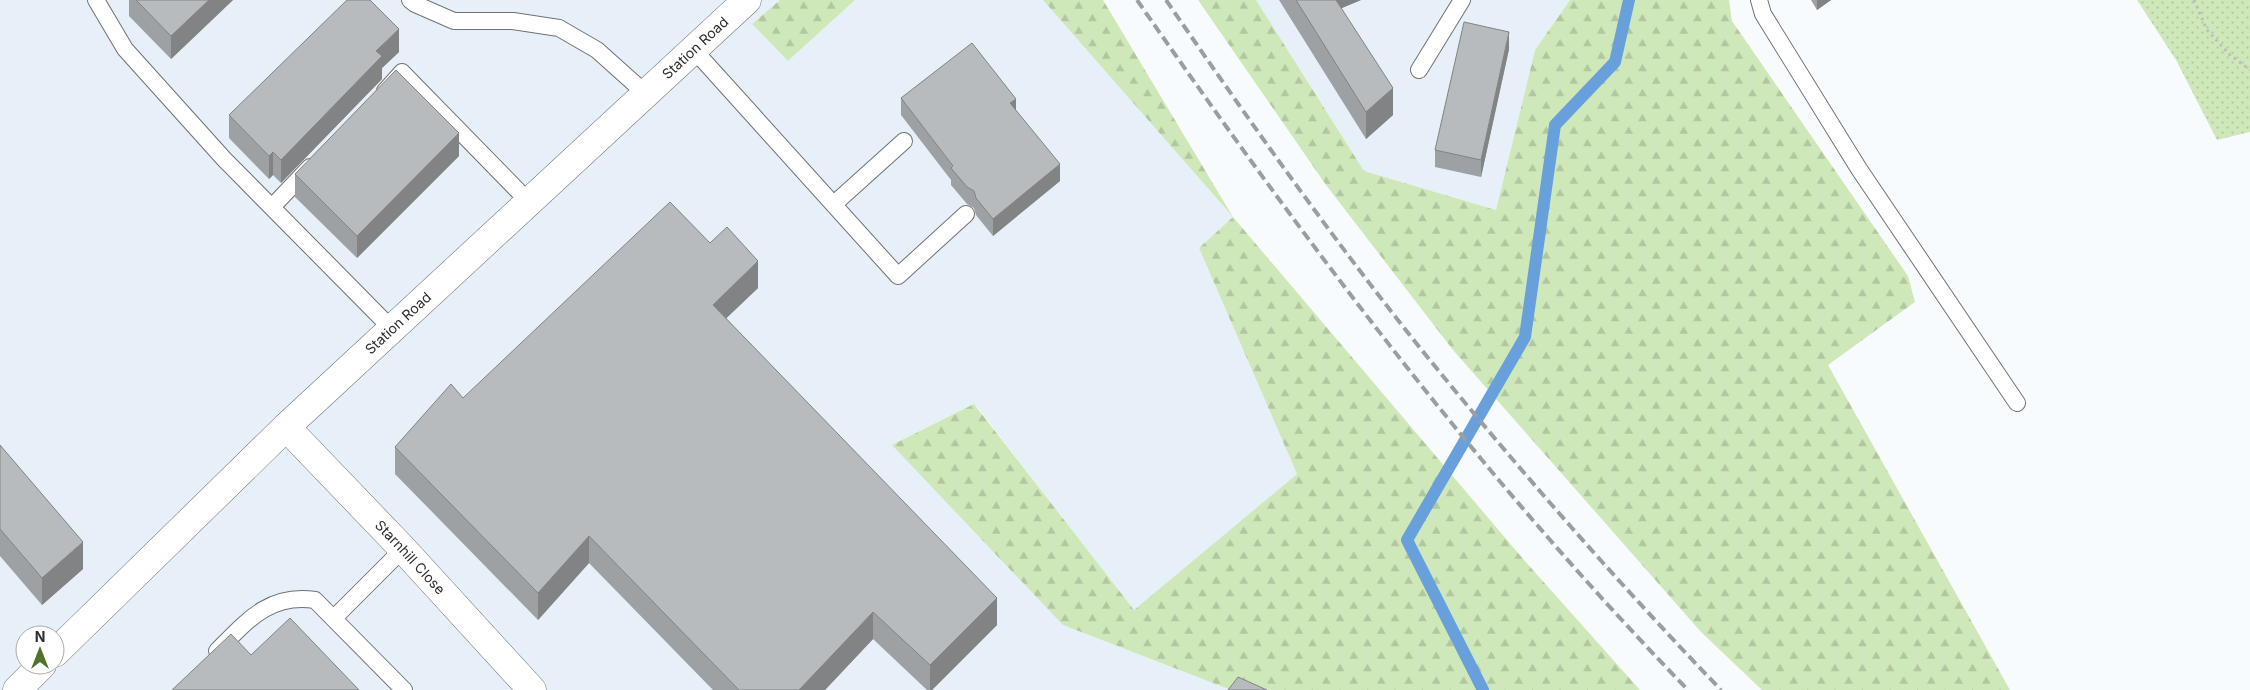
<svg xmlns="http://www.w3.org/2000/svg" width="2250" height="690" font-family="Inter,sans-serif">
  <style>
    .built { fill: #e7eff8; fill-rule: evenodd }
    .grass { fill: url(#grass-dots) }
    .forest { fill: url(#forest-firs) }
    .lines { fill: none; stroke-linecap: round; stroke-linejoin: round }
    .stream { stroke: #68a0db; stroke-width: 12 }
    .service-casing { stroke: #6f7274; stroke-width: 18 }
    .minor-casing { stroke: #6f7274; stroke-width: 29 }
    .path { stroke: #bbbdbf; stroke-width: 3; stroke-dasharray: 2.5 4; stroke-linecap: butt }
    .service { stroke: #fff; stroke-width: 16 }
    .minor { stroke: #fff; stroke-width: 28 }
    .rail { stroke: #9b9d9f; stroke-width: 4; stroke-dasharray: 10 5; stroke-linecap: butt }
    .wall { fill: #9ea1a3 }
    .shaded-wall { fill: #818384 }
    .building { fill: #b8bbbd; stroke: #818384 }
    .labels { text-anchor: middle; stroke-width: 5; stroke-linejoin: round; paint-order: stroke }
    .street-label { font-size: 14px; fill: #2d2e2f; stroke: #fff }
  </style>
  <defs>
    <pattern id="grass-dots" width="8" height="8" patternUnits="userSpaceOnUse" patternTransform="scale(1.25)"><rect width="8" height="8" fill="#cfe8ba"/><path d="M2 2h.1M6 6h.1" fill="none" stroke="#b2c7a0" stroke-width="1.8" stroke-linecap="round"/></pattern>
    <pattern id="forest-firs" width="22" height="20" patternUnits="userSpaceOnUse" patternTransform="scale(1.25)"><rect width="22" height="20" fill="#cfe8ba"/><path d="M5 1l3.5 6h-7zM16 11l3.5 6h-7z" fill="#b2c7a0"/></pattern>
  </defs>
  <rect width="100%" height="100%" fill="#f8fbfd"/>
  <g class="built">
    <path d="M 0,0 L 780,0 L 752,24 L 788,61 L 855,0 L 1043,0 L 1233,217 L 1199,248 L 1297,474 L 1134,611 L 975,404 L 1063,625 L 1231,690 L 0,690 ZM 25,635 L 55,635 L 55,665 L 25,665 Z"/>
    <path d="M 1256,0 L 1570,0 L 1535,50 L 1496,210 L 1364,171 Z"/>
  </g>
  <path class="grass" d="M 2137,0 L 2250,0 L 2250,132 L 2217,140 L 2176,60 Z"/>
  <g class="forest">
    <path d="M 780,0 L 855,0 L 788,61 L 752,24 Z"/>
    <path d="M 1043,0 L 1103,0 L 1233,217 L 1524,560 L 1640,690 L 1231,690 L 1063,625 L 892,445 L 974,404 L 1134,610 L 1297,474 L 1199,248 L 1233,217 Z"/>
    <path d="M 1198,0 L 1256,0 L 1364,171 L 1496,210 L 1535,50 L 1570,0 L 1729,0 L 1732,21 L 1908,276 L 1915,302 L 1828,365 L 2010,690 L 1762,690 L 1701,632 L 1453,350 L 1326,185 Z"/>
  </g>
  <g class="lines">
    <path class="stream" d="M 1483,690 L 1407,540 L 1525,337 L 1555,125 L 1615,62 L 1629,0"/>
    <defs>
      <g id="service">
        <path d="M 96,0 L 125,49 L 224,159 L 392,329"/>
        <path d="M 410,0 L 415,4 L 454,21 L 513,21 L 559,28 L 597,50 L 645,93"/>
        <path d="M 1759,0 L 1763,14 L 1859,169 L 2017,403"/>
        <path d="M 694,50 L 898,276 L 966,214"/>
        <path d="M 1419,70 L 1462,0"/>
        <path d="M 385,91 L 402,72 L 528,201"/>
        <path d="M 834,204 L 904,141"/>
        <path d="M 272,207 L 310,167"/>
        <path d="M 334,618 L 403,549"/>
        <path d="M 217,651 C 246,622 269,593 315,600 L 404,690"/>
      </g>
      <g id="minor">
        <path id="s1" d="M 286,427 L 403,549 L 532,690"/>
        <path id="s2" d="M 55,653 L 286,427 L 747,0"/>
        <path d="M 17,690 L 42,665"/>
      </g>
    </defs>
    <use href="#service" class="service-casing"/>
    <use href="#minor" class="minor-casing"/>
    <path class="path" d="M 2194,0 L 2207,30 L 2229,54 L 2250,70"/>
    <use href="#service" class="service"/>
    <use href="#minor" class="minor"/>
    <g class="rail">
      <path d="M 1137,0 C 1305,242 1482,478 1688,690"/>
      <path d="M 1166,0 C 1250,122 1336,244 1429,359 C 1522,473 1619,584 1721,690"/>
    </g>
  </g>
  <g class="wall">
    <path d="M 129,0 L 233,0 L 171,59 L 129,16 Z"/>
    <path d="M 1279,0 L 1361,0 L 1341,8 L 1393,115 L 1366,139 Z"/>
    <path d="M 1811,0 L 1831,0 L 1817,10 Z"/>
    <path d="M 1509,49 L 1481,177 L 1435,167 L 1435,150 Z"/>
    <path d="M 399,52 L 382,68 L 382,79 L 281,183 L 273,175 L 269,179 L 229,138 L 229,115 Z"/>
    <path d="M 901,98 L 1016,110 L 1060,181 L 993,236 L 976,215 L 974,208 L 967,204 L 951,185 L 951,180 L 901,115 Z"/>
    <path d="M 459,156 L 357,258 L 295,197 L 295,174 Z"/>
    <path d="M 710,243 L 758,288 L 726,318 L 997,625 L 932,690 L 927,690 L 873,639 L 825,690 L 713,690 L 589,563 L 538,620 L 395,474 L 395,447 L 463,398 Z"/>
    <path d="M 0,445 L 83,569 L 42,605 L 0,556 Z"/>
  </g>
  <g class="shaded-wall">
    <path d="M 209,0 L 233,0 L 171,59 L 171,36 Z"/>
    <path d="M 1328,0 L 1361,0 L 1328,14 Z"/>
    <path d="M 1817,0 L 1831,0 L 1817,10 Z"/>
    <path d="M 399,29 L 399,52 L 382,68 L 382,79 L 281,183 L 281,160 L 376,51 Z"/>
    <path d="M 1509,32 L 1509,49 L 1481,177 L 1481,160 Z"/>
    <path d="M 1393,88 L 1393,115 L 1366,139 L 1366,112 Z"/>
    <path d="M 1016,99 L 1016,115 L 1010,103 Z"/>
    <path d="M 459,133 L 459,156 L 357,258 L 357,236 Z"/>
    <path d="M 273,152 L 273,175 L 269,179 L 269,156 Z"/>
    <path d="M 1060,164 L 1060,181 L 993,236 L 993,219 Z"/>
    <path d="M 758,261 L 758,288 L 713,331 L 713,305 Z"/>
    <path d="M 589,536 L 589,563 L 538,620 L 538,593 Z"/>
    <path d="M 83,542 L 83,569 L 42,605 L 42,578 Z"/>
    <path d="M 997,598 L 997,625 L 932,690 L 930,690 L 930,665 Z"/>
    <path d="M 873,612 L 873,639 L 825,690 L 799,690 Z"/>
  </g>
  <g class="building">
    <path d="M 136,0 L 209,0 L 171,36 Z"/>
    <path d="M 347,0 L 370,0 L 399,29 L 376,51 L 382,56 L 281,160 L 273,152 L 269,156 L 229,115 Z"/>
    <path d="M 1296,0 L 1336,0 L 1393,88 L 1366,112 Z"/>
    <path d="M 1464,22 L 1509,32 L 1481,160 L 1435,150 Z"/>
    <path d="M 972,43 L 1016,99 L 1010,103 L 1060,164 L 993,219 L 976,198 L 974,191 L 967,187 L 951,168 L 953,166 L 901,98 Z"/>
    <path d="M 396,70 L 459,133 L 357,236 L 295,174 Z"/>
    <path d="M 670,202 L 710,243 L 727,227 L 758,261 L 713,305 L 997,598 L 930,665 L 873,612 L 799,690 L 739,690 L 589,536 L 538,593 L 395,447 L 451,384 L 463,398 Z"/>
    <path d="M 0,445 L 83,542 L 42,578 L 0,529 Z"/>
    <path d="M 290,618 L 359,690 L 172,690 L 231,634 L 251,655 Z"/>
    <path d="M 1238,677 L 1267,690 L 1228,690 Z"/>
  </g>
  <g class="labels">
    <g class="street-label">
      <text dy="5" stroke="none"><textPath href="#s2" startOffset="881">Station Road</textPath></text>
      <text dy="5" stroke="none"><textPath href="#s2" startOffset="476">Station Road</textPath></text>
      <text dy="5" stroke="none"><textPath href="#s1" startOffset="180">Starnhill Close</textPath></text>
    </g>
  </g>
  <g transform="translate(40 650)"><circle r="24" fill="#ffffff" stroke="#ababac"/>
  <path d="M0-4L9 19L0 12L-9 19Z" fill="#50732a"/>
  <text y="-8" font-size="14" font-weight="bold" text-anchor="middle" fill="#2d2e2f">N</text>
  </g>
</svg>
